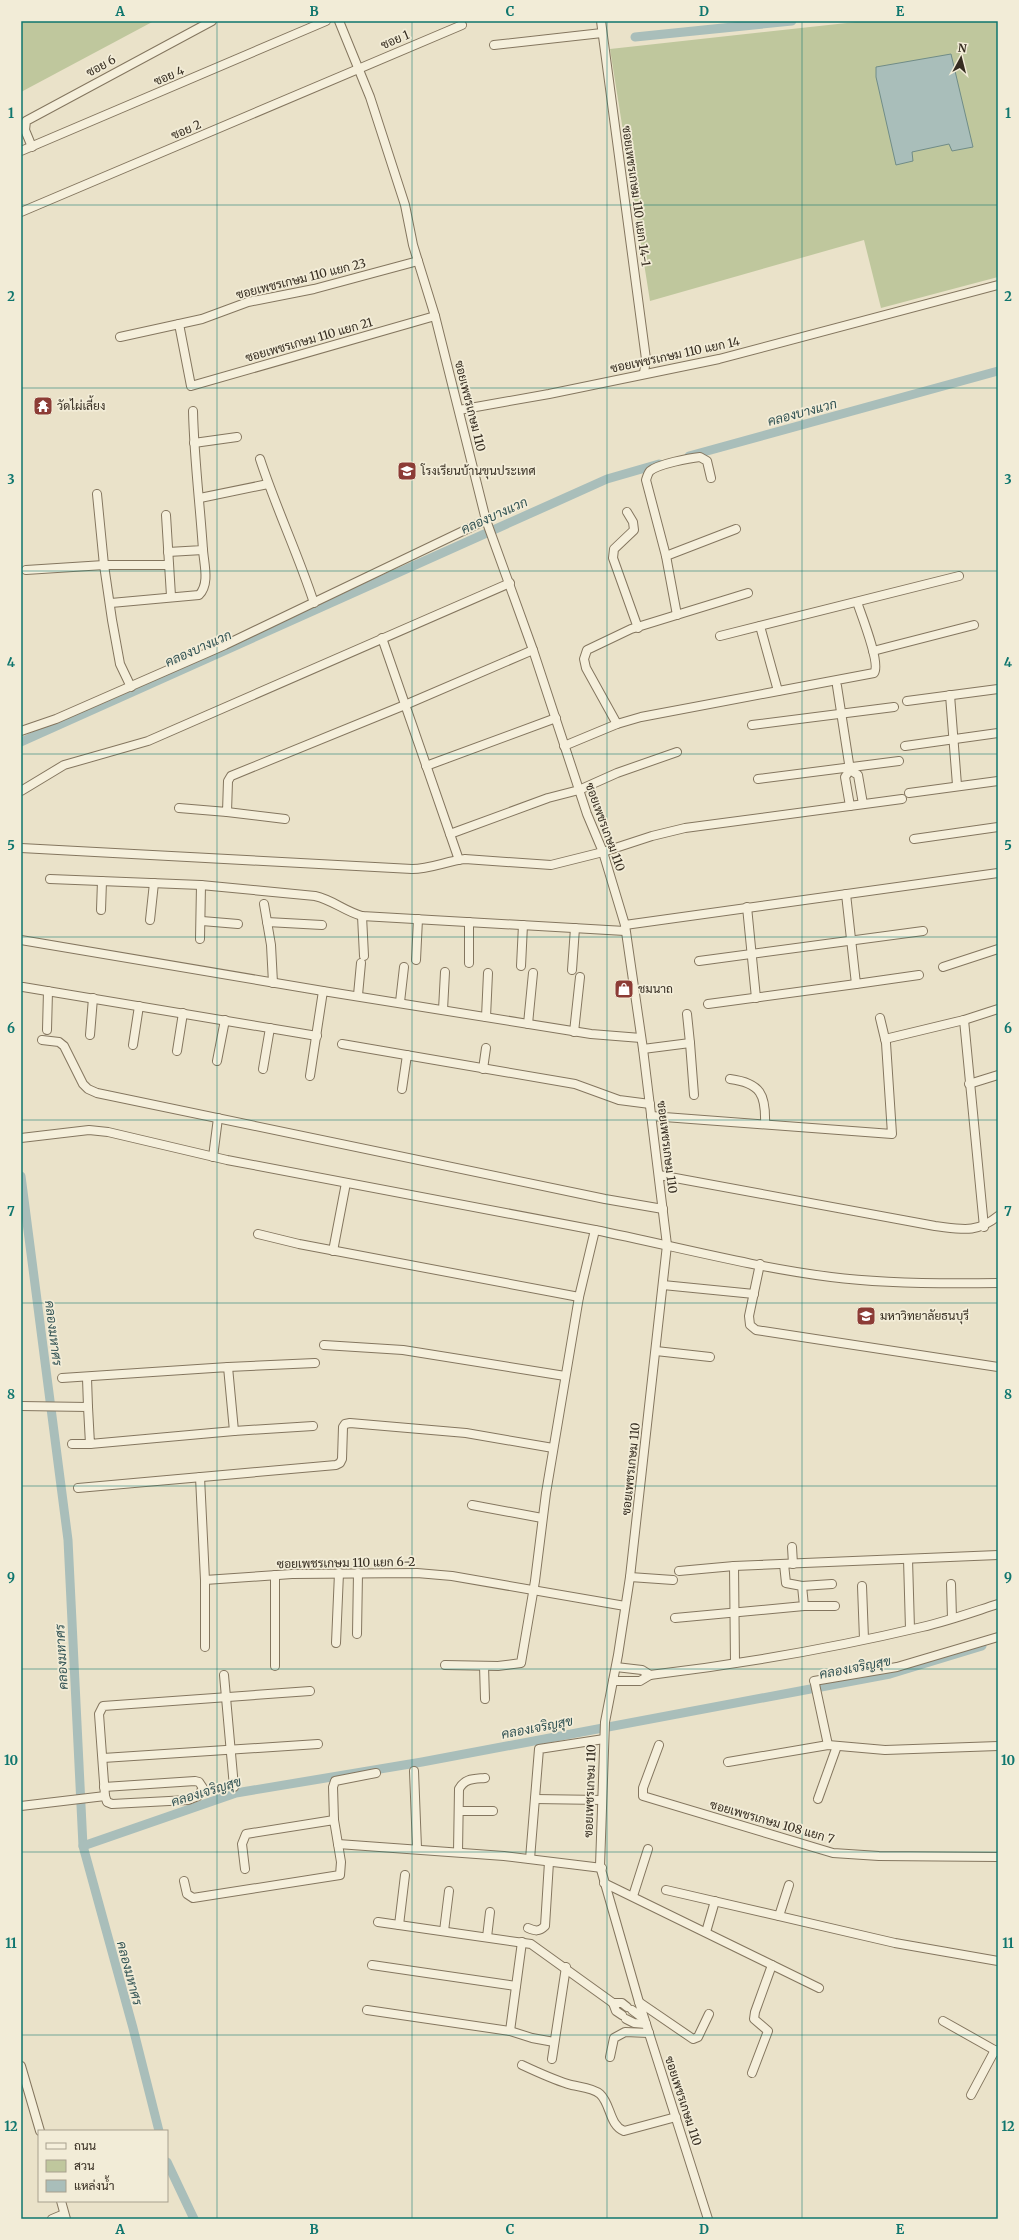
<svg xmlns="http://www.w3.org/2000/svg" width="1019" height="2240" font-family="Merriweather,Sarabun,serif">
  <style>
    .green { fill: #bfc79d }
    .water { fill: #a9beba; stroke: #708c87 }
    .lines { fill: none; stroke-linecap: round; stroke-linejoin: round }
    .canal { stroke: #a9beba; stroke-width: 9 }
    .minor-casing { stroke: #84765f; stroke-width: 10 }
    .minor { stroke: #f5efdb; stroke-width: 8 }
    .grid { fill: none; stroke: #0f766e; stroke-width: 1; stroke-opacity: 0.55 }
    .labels { text-anchor: middle; stroke-width: 3.5; stroke-linejoin: round; paint-order: stroke }
    .street-label { font-size: 12px; fill: #362d21; stroke: #f2ecd7 }
    .poi-label { font-size: 12px; fill: #362d21; stroke: #f2ecd7; text-anchor: start }
    .water-label { font-size: 13px; font-style: italic; fill: #325354; stroke: #f2ecd7 }
    .neatline { fill: none; stroke: #0f766e; stroke-width: 1.5 }
    .grid-label { font-size: 13px; text-anchor: middle; font-weight: bold; fill: #0f766e }
  </style>
  <rect width="100%" height="100%" fill="#eae2c9"/>
  <g class="green">
    <path d="M 21,21 L 154,21 L 21,92 Z"/>
    <path d="M 865,21 L 998,21 L 998,277 L 881,308 L 864,240 L 650,301 L 610,49 Z"/>
  </g>
  <path class="water" d="M 951,54 L 973,147 L 952,151 L 949,144 L 912,152 L 913,161 L 896,165 L 876,77 L 876,67 Z"/>
  <g class="lines">
    <g class="canal">
      <path d="M 635,37 L 792,21"/>
      <path d="M 689,456 L 998,371"/>
      <path d="M 21,742 L 607,479 L 659,464"/>
      <path d="M 21,1176 L 68,1540 L 83,1846 L 133,2028 L 159,2131"/>
      <path d="M 83,1846 L 236,1793 L 422,1762 L 890,1674 L 982,1646"/>
      <path d="M 167,2162 L 194,2219"/>
    </g>
    <defs>
      <g id="minor">
        <path d="M 339,21 L 370,97 L 405,205 L 413,245 L 435,316 L 486,520 L 533,650 L 587,814 L 603,852 L 625,925 L 643,1049 L 667,1245 L 630,1577 L 618,1655 L 605,1722 L 600,1866 L 639,2002 L 708,2219"/>
        <path d="M 601,21 L 646,359 L 644,373"/>
        <path d="M 494,45 L 602,33"/>
        <path d="M 32,147 L 25,130 L 26,121 L 212,21"/>
        <path d="M 21,151 L 326,21"/>
        <path d="M 21,212 L 462,25"/>
        <path d="M 179,324 L 191,386 L 435,316"/>
        <path d="M 120,337 L 202,319 L 248,302 L 314,289 L 418,261"/>
        <path d="M 459,410 L 549,394 L 719,359 L 998,285"/>
        <path d="M 194,443 L 237,437"/>
        <path d="M 260,459 C 276,508 298,554 314,603"/>
        <path d="M 97,494 L 104,565 L 112,620 L 120,664 L 131,687"/>
        <path d="M 200,498 L 268,484"/>
        <path d="M 627,512 L 633,522 L 634,530 L 614,549 L 613,558 L 638,628"/>
        <path d="M 166,515 L 171,596"/>
        <path d="M 168,552 L 203,550 C 200,504 194,458 193,411"/>
        <path d="M 666,556 L 736,529"/>
        <path d="M 26,570 L 104,565 L 169,565"/>
        <path d="M 111,603 L 199,595 C 210,584 204,564 203,550"/>
        <path d="M 677,615 L 666,556 L 646,480 C 647,477 648,473 650,471 C 658,464 690,458 700,457 L 707,461 L 711,478"/>
        <path d="M 760,626 L 778,691"/>
        <path d="M 720,636 L 959,576"/>
        <path d="M 382,638 L 459,860"/>
        <path d="M 873,651 L 974,625"/>
        <path d="M 837,686 L 850,770"/>
        <path d="M 950,695 L 957,785"/>
        <path d="M 907,701 L 998,689"/>
        <path d="M 617,724 L 586,668 L 584,659 L 587,650 L 631,629 L 748,593"/>
        <path d="M 752,725 L 894,707"/>
        <path d="M 21,731 L 56,719 L 225,645 L 486,520"/>
        <path d="M 564,746 L 617,724 L 641,717 L 874,673 C 881,664 861,614 857,602"/>
        <path d="M 905,746 L 998,733"/>
        <path d="M 426,766 L 556,718"/>
        <path d="M 758,779 L 899,761"/>
        <path d="M 21,791 L 64,765 L 148,741 L 510,583"/>
        <path d="M 909,793 L 998,781"/>
        <path d="M 850,806 L 845,777 L 850,770 L 858,775 L 863,804"/>
        <path d="M 179,808 L 227,812 L 228,781 L 231,776 L 405,705 L 533,650"/>
        <path d="M 227,812 L 285,819"/>
        <path d="M 450,834 L 548,798 L 579,790 L 617,773 L 677,752"/>
        <path d="M 914,839 L 998,827"/>
        <path d="M 21,848 L 412,869 C 430,869 447,861 465,859 L 551,865 L 603,852 L 652,836 L 685,828 L 902,799"/>
        <path d="M 50,879 L 201,885 L 315,896 C 333,900 344,911 362,916 L 625,931"/>
        <path d="M 846,894 L 856,984 L 919,975"/>
        <path d="M 264,904 L 271,945 L 273,983"/>
        <path d="M 747,907 L 756,998"/>
        <path d="M 101,910 L 102,881"/>
        <path d="M 362,916 L 364,956"/>
        <path d="M 150,920 L 154,883"/>
        <path d="M 202,921 L 238,924"/>
        <path d="M 267,922 L 322,925"/>
        <path d="M 625,925 L 998,873"/>
        <path d="M 200,939 L 201,885"/>
        <path d="M 21,940 L 323,991"/>
        <path d="M 416,960 L 418,919"/>
        <path d="M 699,961 L 923,931"/>
        <path d="M 469,963 L 469,922"/>
        <path d="M 521,966 L 523,925"/>
        <path d="M 943,967 L 998,949"/>
        <path d="M 572,970 L 575,928"/>
        <path d="M 23,987 L 317,1036"/>
        <path d="M 358,995 L 361,963"/>
        <path d="M 400,1002 L 404,967"/>
        <path d="M 708,1004 L 856,984"/>
        <path d="M 443,1010 L 445,972"/>
        <path d="M 486,1017 L 488,973"/>
        <path d="M 964,1020 L 984,1227"/>
        <path d="M 528,1024 L 533,973"/>
        <path d="M 47,1030 L 48,991"/>
        <path d="M 574,1032 L 580,977"/>
        <path d="M 90,1035 L 93,998"/>
        <path d="M 885,1039 L 964,1020 L 998,1009"/>
        <path d="M 42,1040 L 59,1042 L 64,1046 L 83,1084 L 88,1089 L 97,1093 L 605,1199 L 663,1209"/>
        <path d="M 690,1043 L 694,1095"/>
        <path d="M 342,1044 L 575,1084 L 619,1100 L 650,1104"/>
        <path d="M 133,1045 L 139,1006"/>
        <path d="M 643,1049 L 690,1043 L 687,1014"/>
        <path d="M 177,1051 L 183,1013"/>
        <path d="M 217,1061 L 225,1020"/>
        <path d="M 263,1069 L 270,1028"/>
        <path d="M 483,1069 L 486,1048"/>
        <path d="M 310,1076 L 323,991 L 591,1034 L 641,1038"/>
        <path d="M 730,1079 C 761,1083 766,1095 765,1124"/>
        <path d="M 969,1084 L 998,1075"/>
        <path d="M 402,1089 L 407,1055"/>
        <path d="M 651,1116 L 892,1134 L 886,1043 L 880,1018"/>
        <path d="M 21,1138 L 89,1130 L 108,1132 L 227,1160 L 595,1230"/>
        <path d="M 213,1157 L 218,1118"/>
        <path d="M 659,1175 L 935,1226 C 961,1229 976,1234 998,1216"/>
        <path d="M 258,1234 L 299,1244 L 579,1297"/>
        <path d="M 333,1251 L 346,1183"/>
        <path d="M 760,1264 L 749,1316 L 750,1325 L 756,1330 L 998,1367"/>
        <path d="M 663,1285 L 754,1294"/>
        <path d="M 324,1345 L 403,1350 L 565,1376"/>
        <path d="M 656,1351 L 710,1357"/>
        <path d="M 228,1367 L 315,1363"/>
        <path d="M 87,1378 L 88,1407"/>
        <path d="M 21,1406 L 88,1407 L 90,1444 L 234,1431 L 228,1367 L 62,1378"/>
        <path d="M 234,1431 L 313,1426"/>
        <path d="M 72,1444 L 90,1444"/>
        <path d="M 200,1477 L 205,1580 L 205,1647"/>
        <path d="M 78,1488 L 336,1465 L 340,1463 L 342,1459 L 343,1427 L 345,1424 L 350,1423 L 466,1433 L 553,1448"/>
        <path d="M 472,1505 L 542,1518"/>
        <path d="M 792,1547 L 793,1564"/>
        <path d="M 908,1559 L 910,1629"/>
        <path d="M 734,1566 L 735,1663"/>
        <path d="M 679,1571 L 734,1566 L 998,1555"/>
        <path d="M 630,1577 L 673,1580"/>
        <path d="M 205,1580 L 292,1574 L 417,1573 L 452,1576 L 625,1606"/>
        <path d="M 951,1584 L 952,1618"/>
        <path d="M 802,1586 L 832,1584"/>
        <path d="M 862,1586 L 864,1639"/>
        <path d="M 804,1606 L 835,1606"/>
        <path d="M 675,1618 L 804,1606 L 802,1586 L 786,1583 L 784,1564"/>
        <path d="M 357,1634 L 358,1573"/>
        <path d="M 336,1643 L 339,1573"/>
        <path d="M 445,1665 L 498,1666 L 521,1663 L 535,1581 L 546,1493 L 579,1297 L 595,1230 C 674,1246 752,1267 831,1277 C 886,1284 943,1284 998,1283"/>
        <path d="M 275,1666 L 275,1575"/>
        <path d="M 484,1666 L 485,1699"/>
        <path d="M 224,1675 L 234,1787"/>
        <path d="M 650,1675 C 742,1664 833,1648 922,1627 C 948,1621 973,1612 998,1604"/>
        <path d="M 613,1681 L 640,1681 L 650,1675 L 642,1670 L 616,1667"/>
        <path d="M 814,1681 L 897,1667 L 998,1637"/>
        <path d="M 815,1684 L 828,1745"/>
        <path d="M 659,1745 L 643,1788 L 643,1796 L 833,1853 L 879,1856 L 998,1857"/>
        <path d="M 103,1758 L 318,1744"/>
        <path d="M 728,1762 L 828,1745 L 885,1750 L 998,1746"/>
        <path d="M 414,1771 L 417,1848"/>
        <path d="M 105,1796 L 99,1714 L 103,1706 L 310,1691"/>
        <path d="M 535,1799 L 602,1800"/>
        <path d="M 818,1799 L 837,1746"/>
        <path d="M 21,1806 L 105,1796 L 107,1802 L 112,1804 L 188,1800 L 198,1796 L 203,1788 L 199,1782 L 195,1781 L 104,1787"/>
        <path d="M 459,1811 L 493,1811"/>
        <path d="M 334,1820 L 333,1787 L 335,1781 L 376,1773"/>
        <path d="M 338,1844 L 504,1856 L 602,1868"/>
        <path d="M 458,1852 L 459,1789 C 465,1778 474,1779 485,1778"/>
        <path d="M 530,1859 L 539,1749 L 604,1739"/>
        <path d="M 184,1881 L 187,1894 L 193,1898 L 340,1875 L 341,1862 L 334,1820 L 246,1834 L 242,1844 L 245,1869"/>
        <path d="M 604,1883 L 819,1988"/>
        <path d="M 666,1890 L 895,1943 L 998,1961"/>
        <path d="M 633,1896 L 648,1849"/>
        <path d="M 779,1916 L 789,1885"/>
        <path d="M 378,1922 L 531,1944 L 613,2003 L 622,2003 L 627,2007"/>
        <path d="M 399,1925 L 405,1875"/>
        <path d="M 528,1928 C 535,1931 539,1932 545,1926 L 549,1862"/>
        <path d="M 444,1931 L 449,1891"/>
        <path d="M 706,1932 L 715,1901"/>
        <path d="M 487,1937 L 490,1912"/>
        <path d="M 372,1965 L 516,1986"/>
        <path d="M 639,2002 L 693,2039 L 698,2037 L 709,2014"/>
        <path d="M 613,2003 L 616,2011 L 622,2015"/>
        <path d="M 367,2010 L 510,2031 L 532,2038 L 554,2042"/>
        <path d="M 632,2010 L 644,2019"/>
        <path d="M 626,2019 L 634,2023 L 646,2024"/>
        <path d="M 943,2021 L 998,2052"/>
        <path d="M 510,2031 L 522,1942"/>
        <path d="M 610,2057 L 614,2038 L 625,2032 L 649,2033"/>
        <path d="M 552,2059 L 566,1967"/>
        <path d="M 522,2065 C 537,2072 552,2079 568,2084 C 577,2087 592,2087 600,2094 C 611,2104 609,2125 624,2131 L 676,2117"/>
        <path d="M 21,2066 L 40,2131"/>
        <path d="M 752,2073 L 768,2031 L 754,2019 L 755,2012 L 772,1965"/>
        <path d="M 971,2095 L 995,2050"/>
        <path d="M 61,2201 L 66,2219"/>
        <path d="M 52,2219 L 64,2214"/>
      </g>
    </defs>
    <use href="#minor" class="minor-casing"/>
    <use href="#minor" class="minor"/>
  </g>
  <path class="grid" d="M 217,21 L 217,2219M 412,21 L 412,2219M 607,21 L 607,2219M 802,21 L 802,2219M 21,205 L 998,205M 21,388 L 998,388M 21,571 L 998,571M 21,754 L 998,754M 21,937 L 998,937M 21,1120 L 998,1120M 21,1303 L 998,1303M 21,1486 L 998,1486M 21,1669 L 998,1669M 21,1852 L 998,1852M 21,2035 L 998,2035"/>
  <defs>
    <symbol id="temple-square" viewBox="-11 -11 22 22"><rect x="-9" y="-9" width="18" height="18" rx="4" fill="#8c3c36" stroke="#f2ecd7"/><path d="M0-6L5-2H3V0L6.5 2.5H4V6H1.5V3h-3V6H-4V2.5H-6.5L-3 0V-2H-5Z" fill="#fff"/></symbol>
    <symbol id="school-square" viewBox="-11 -11 22 22"><rect x="-9" y="-9" width="18" height="18" rx="4" fill="#8c3c36" stroke="#f2ecd7"/><path d="M0-5L7-2L0 1L-7-2ZM-4 1L0 2.5L4 1V4Q0 6-4 4Z" fill="#fff"/></symbol>
    <symbol id="shop-square" viewBox="-11 -11 22 22"><rect x="-9" y="-9" width="18" height="18" rx="4" fill="#8c3c36" stroke="#f2ecd7"/><path d="M-5-2.5h2.3a2.7 3.5 0 0 1 5.4 0H5L5.5 6h-11ZM-1.5-2.5h3a1.5 2.3 0 0 0-3 0Z" fill="#fff"/></symbol>
    <symbol id="university-square" viewBox="-11 -11 22 22"><rect x="-9" y="-9" width="18" height="18" rx="4" fill="#8c3c36" stroke="#f2ecd7"/><path d="M0-5L7-2L0 1L-7-2ZM-4 1L0 2.5L4 1V4Q0 6-4 4Z" fill="#fff"/></symbol>
  </defs>
  <g fill-rule="evenodd">
    <use href="#temple-square" x="32" y="395" width="22" height="22"/>
    <use href="#school-square" x="396" y="460" width="22" height="22"/>
    <use href="#shop-square" x="613" y="978" width="22" height="22"/>
    <use href="#university-square" x="855" y="1305" width="22" height="22"/>
  </g>
  <g class="labels">
    <g class="street-label">
      <text transform="translate(395 40) rotate(-23)" y="4">ซอย 1</text>
      <text transform="translate(101 66) rotate(-28)" y="4">ซอย 6</text>
      <text transform="translate(169 76) rotate(-23)" y="4">ซอย 4</text>
      <text transform="translate(186 130) rotate(-23)" y="4">ซอย 2</text>
      <text transform="translate(636 196) rotate(82)" y="4">ซอยเพชรเกษม 110 แยก 14-1</text>
      <text transform="translate(301 279) rotate(-14)" y="4">ซอยเพชรเกษม 110 แยก 23</text>
      <text transform="translate(309 340) rotate(-16)" y="4">ซอยเพชรเกษม 110 แยก 21</text>
      <text transform="translate(675 355) rotate(-12)" y="4">ซอยเพชรเกษม 110 แยก 14</text>
      <text transform="translate(470 406) rotate(76)" y="4">ซอยเพชรเกษม 110</text>
      <text transform="translate(605 827) rotate(70)" y="4">ซอยเพชรเกษม 110</text>
      <text transform="translate(667 1147) rotate(83)" y="4">ซอยเพชรเกษม 110</text>
      <text transform="translate(631 1469) rotate(-84)" y="4">ซอยเพชรเกษม 110</text>
      <text transform="translate(346 1563) rotate(-1)" y="4">ซอยเพชรเกษม 110 แยก 6-2</text>
      <text transform="translate(590 1791) rotate(-88)" y="4">ซอยเพชรเกษม 110</text>
      <text transform="translate(772 1822) rotate(16)" y="4">ซอยเพชรเกษม 108 แยก 7</text>
      <text transform="translate(683 2101) rotate(72)" y="4">ซอยเพชรเกษม 110</text>
    </g>
    <g class="poi-label">
      <text x="57" y="410">วัดไผ่เลี้ยง</text>
      <text x="421" y="475">โรงเรียนบ้านขุนประเทศ</text>
      <text x="638" y="993">ชมนาถ</text>
      <text x="880" y="1320">มหาวิทยาลัยธนบุรี</text>
    </g>
    <g class="water-label">
      <text transform="translate(802 412) rotate(-15)" y="5">คลองบางแวก</text>
      <text transform="translate(494 515) rotate(-24)" y="5">คลองบางแวก</text>
      <text transform="translate(198 648) rotate(-24)" y="5">คลองบางแวก</text>
      <text transform="translate(54 1333) rotate(83)" y="5">คลองมหาศร</text>
      <text transform="translate(61 1657) rotate(-93)" y="5">คลองมหาศร</text>
      <text transform="translate(855 1667) rotate(-11)" y="5">คลองเจริญสุข</text>
      <text transform="translate(537 1727) rotate(-11)" y="5">คลองเจริญสุข</text>
      <text transform="translate(206 1791) rotate(-17)" y="5">คลองเจริญสุข</text>
      <text transform="translate(130 1973) rotate(75)" y="5">คลองมหาศร</text>
    </g>
  </g>
  <rect width="1019" height="2240" fill="none" stroke="#f2ecd7" stroke-width="44"/>
  <rect x="38" y="2130" width="130" height="72" fill="#f2ecd7" stroke="#a7a08e"/>
  <rect x="46" y="2143" width="20" height="6" fill="#f5efdb" stroke="#a7a08e"/>
  <text x="74" y="2150" font-size="12" fill="#362d21">ถนน</text>
  <rect x="46" y="2160" width="20" height="12" fill="#bfc79d" stroke="#a7a08e"/>
  <text x="74" y="2170" font-size="12" fill="#362d21">สวน</text>
  <rect x="46" y="2180" width="20" height="12" fill="#a9beba" stroke="#a7a08e"/>
  <text x="74" y="2190" font-size="12" fill="#362d21">แหล่งน้ำ</text>
  <g transform="translate(961 58) rotate(7)" stroke="#f2ecd7" stroke-width="3" paint-order="stroke">
  <path d="M0-3L7 15L0 10L-7 15Z" fill="#362d21"/>
  <text y="-6" font-size="11" font-weight="bold" text-anchor="middle" fill="#362d21">N</text>
  </g>
  <rect x="22" y="22" width="975" height="2196" class="neatline"/>
  <g class="grid-label">
    <text x="120" y="16">A</text>
    <text x="314" y="16">B</text>
    <text x="510" y="16">C</text>
    <text x="704" y="16">D</text>
    <text x="900" y="16">E</text>
    <text x="11" y="118">1</text>
    <text x="1008" y="118">1</text>
    <text x="11" y="301">2</text>
    <text x="1008" y="301">2</text>
    <text x="11" y="484">3</text>
    <text x="1008" y="484">3</text>
    <text x="11" y="667">4</text>
    <text x="1008" y="667">4</text>
    <text x="11" y="850">5</text>
    <text x="1008" y="850">5</text>
    <text x="11" y="1033">6</text>
    <text x="1008" y="1033">6</text>
    <text x="11" y="1216">7</text>
    <text x="1008" y="1216">7</text>
    <text x="11" y="1399">8</text>
    <text x="1008" y="1399">8</text>
    <text x="11" y="1582">9</text>
    <text x="1008" y="1582">9</text>
    <text x="11" y="1765">10</text>
    <text x="1008" y="1765">10</text>
    <text x="11" y="1948">11</text>
    <text x="1008" y="1948">11</text>
    <text x="11" y="2131">12</text>
    <text x="1008" y="2131">12</text>
    <text x="120" y="2234">A</text>
    <text x="314" y="2234">B</text>
    <text x="510" y="2234">C</text>
    <text x="704" y="2234">D</text>
    <text x="900" y="2234">E</text>
  </g>
</svg>
